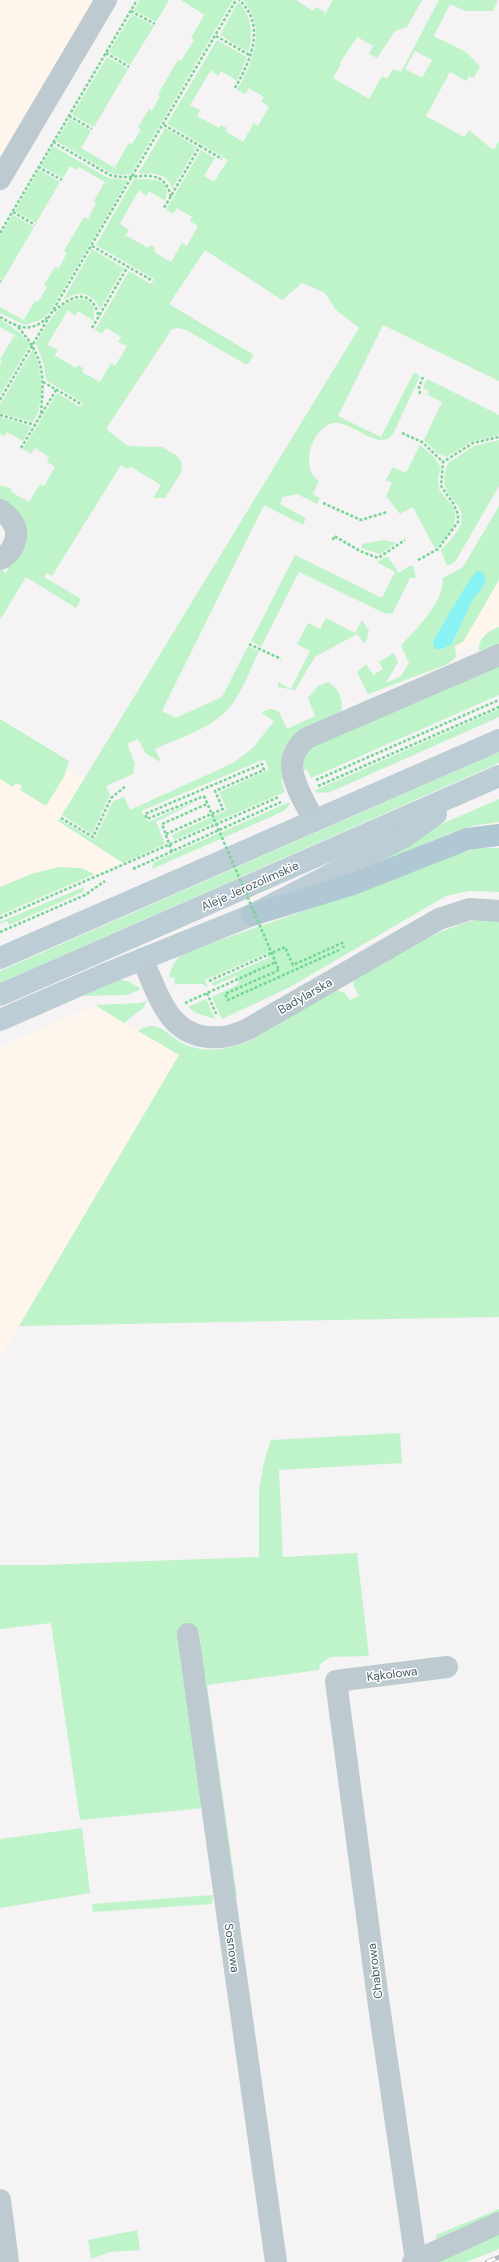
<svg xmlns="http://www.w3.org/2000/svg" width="499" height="2262" font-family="'DM Sans',sans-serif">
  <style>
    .commercial { fill: #fef6ed }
    .green { fill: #bff4ca; fill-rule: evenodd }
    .water { fill: #89f2f5 }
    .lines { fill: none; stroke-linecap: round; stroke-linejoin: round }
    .path { stroke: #73d693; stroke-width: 2.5; stroke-dasharray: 3 2; stroke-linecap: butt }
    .street { stroke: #bdcbd0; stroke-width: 22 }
    .secondary { stroke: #bdcdd5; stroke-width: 22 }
    .primary { stroke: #b0c8d3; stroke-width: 22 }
    .rail-casing { stroke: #b4b9bd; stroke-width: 4.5 }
    .rail { stroke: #fff; stroke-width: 3; stroke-dasharray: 9; stroke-linecap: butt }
    .path-bridge { stroke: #73d693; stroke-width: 2.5; stroke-dasharray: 3 2; stroke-linecap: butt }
    .labels { text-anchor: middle; stroke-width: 3; stroke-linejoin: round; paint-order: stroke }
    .street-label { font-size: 12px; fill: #485b62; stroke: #fff }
  </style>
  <rect width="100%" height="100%" fill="#f5f3f3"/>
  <g class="commercial">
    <path d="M 0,0 L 97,0 L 0,160 Z"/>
    <path d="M 499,511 L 499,634 L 401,676 Z"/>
    <path d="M 0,729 L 84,779 L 58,821 L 123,863 L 0,915 Z"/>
    <path d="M 95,1005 L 179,1055 L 0,1358 L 0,1047 Z"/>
  </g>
  <g class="green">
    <path d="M 140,0 L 169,0 L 156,22 L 134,10 Z"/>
    <path d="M 181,0 L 233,0 L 131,174 L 117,175 L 109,172 L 56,141 L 70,119 L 91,131 L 81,148 L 117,169 L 115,167 L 129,143 L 132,144 L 141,130 L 138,127 L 149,109 L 152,111 L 160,96 L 158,94 L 178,60 L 181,61 L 194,40 L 191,38 L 204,15 L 208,17 Z"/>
    <path d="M 243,0 L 296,0 L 313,11 L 316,7 L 325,12 L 323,17 L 333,0 L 422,0 L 407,27 L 395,31 L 377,58 L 369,54 L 373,46 L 357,37 L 340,63 L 341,64 L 333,78 L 369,99 L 382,76 L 387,79 L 393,69 L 401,72 L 439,0 L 498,0 L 493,11 L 465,11 L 450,4 L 434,36 L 466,52 L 480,66 L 474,78 L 469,76 L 466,81 L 450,72 L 426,116 L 464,137 L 469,130 L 492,149 L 495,148 L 499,141 L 499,381 L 383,325 L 338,416 L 381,437 L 414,372 L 420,376 L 393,434 C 379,453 351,419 333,423 C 312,428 299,468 319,481 L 313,494 L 320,498 L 317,504 L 297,494 L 283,497 L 280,504 L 306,518 L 303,525 L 264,505 L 162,711 L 175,718 L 222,697 L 248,646 L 259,651 C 250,670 242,693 228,709 C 210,729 179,738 155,749 L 161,762 L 146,754 L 138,739 L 127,744 L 135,764 L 133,774 L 106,786 L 110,795 L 92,834 L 62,815 L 359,328 L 336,310 L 325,293 L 302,283 L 282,300 L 205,250 L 169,304 L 254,355 L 248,364 L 245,364 L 186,330 L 178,328 L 172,329 L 106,429 L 128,446 L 162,447 L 176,455 L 181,461 L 182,471 L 165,498 L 153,498 L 161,485 L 131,467 L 128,469 L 121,465 L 52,576 L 47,573 L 44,577 L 81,599 L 76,608 L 26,577 L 0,620 L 0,564 L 5,574 L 8,569 L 5,562 L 12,557 L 0,500 L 0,485 L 12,489 L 11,492 L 29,502 L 40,484 L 44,486 L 55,467 L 47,462 L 49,457 L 35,448 L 31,454 L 23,449 L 57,393 L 80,407 L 83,403 L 46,380 L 44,365 L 36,343 C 47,325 61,294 87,300 L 94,308 L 94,321 L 78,311 L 75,316 L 68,310 L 47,345 L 58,350 L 54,357 L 56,356 L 76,368 L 78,365 L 84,369 L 82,372 L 100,382 L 111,363 L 115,366 L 127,346 L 118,342 L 121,337 L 106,328 L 102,334 L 95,330 L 129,271 L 151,284 L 154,279 L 96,245 L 134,179 C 150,179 173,176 165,201 L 149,191 L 146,196 L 139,190 L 119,225 L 120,224 L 129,230 L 125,237 L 127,236 L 148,248 L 150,245 L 155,248 L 154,252 L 171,262 L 182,243 L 187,246 L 198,226 L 190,221 L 192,217 L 177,208 L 173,214 L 166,210 L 201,150 L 215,158 L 204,176 L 214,182 L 228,160 L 167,124 L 217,40 L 247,57 L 237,81 L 221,71 L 218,76 L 211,70 L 190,105 L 200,110 L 197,116 L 219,128 L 221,125 L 227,128 L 225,131 L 243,142 L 254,123 L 258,126 L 269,107 L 261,101 L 264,97 L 249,88 L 245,94 L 237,90 C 253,62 267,28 243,0 ZM 415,51 L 432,60 L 422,78 L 405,69 Z"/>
    <path d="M 238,2 C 251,13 254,36 248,52 L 220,35 Z"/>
    <path d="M 132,14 L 154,26 L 130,65 L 109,52 Z"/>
    <path d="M 107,57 L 128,69 L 94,127 L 72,115 Z"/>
    <path d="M 165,128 L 197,147 L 172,189 C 167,172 152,173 138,174 Z"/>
    <path d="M 53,146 L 108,178 L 128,180 L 49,313 L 40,320 L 24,325 L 0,313 L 0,307 L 27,322 L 24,319 L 35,301 L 38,302 L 47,288 L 44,285 L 55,267 L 59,268 L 67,253 L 64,251 L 84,217 L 88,219 L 96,203 L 94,201 L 104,183 L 108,184 L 79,167 L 77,170 L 70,166 L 63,178 L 41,166 Z"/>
    <path d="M 39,170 L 60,182 L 36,223 L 15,211 Z"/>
    <path d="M 13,215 L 34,227 L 3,280 L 0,279 L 0,236 Z"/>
    <path d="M 92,249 L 124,268 L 100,309 C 92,291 78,291 63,300 Z"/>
    <path d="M 0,319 L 20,333 L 30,345 L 0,395 L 0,365 L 2,362 L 0,359 L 14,336 L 18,337 L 0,327 Z"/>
    <path d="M 33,349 C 42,370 46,402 33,422 L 0,413 L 0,405 Z"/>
    <path d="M 427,379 L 499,415 L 499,435 L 471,442 L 446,457 L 437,453 L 424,440 L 442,402 L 428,395 L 429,391 L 423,388 Z"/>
    <path d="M 0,417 L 31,426 L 23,441 L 7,432 L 4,436 L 0,434 Z"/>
    <path d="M 499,440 L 499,486 L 455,562 L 447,566 L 441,550 C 447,543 459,532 461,523 C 467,497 433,500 448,463 L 474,446 Z"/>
    <path d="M 420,445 L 435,458 L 441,468 L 438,477 L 439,489 C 443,495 447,499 451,504 C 464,522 446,536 435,549 L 413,507 L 400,514 L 386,496 L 392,483 L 386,480 L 393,467 L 406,473 Z"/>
    <path d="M 499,506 L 499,580 L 463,642 L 455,646 L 456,657 L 448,664 L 368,694 L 357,672 L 366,664 L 373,675 L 383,669 L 379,662 L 394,653 L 398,662 L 386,683 L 401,676 L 409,663 L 401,646 C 417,627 443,605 443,578 L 463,567 Z"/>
    <path d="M 384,540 L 396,543 L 380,554 L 361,548 L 362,544 Z"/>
    <path d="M 295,555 L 382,598 L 395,572 L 377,562 L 387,556 L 399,573 L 409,566 L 413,566 L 416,578 L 410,578 L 392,614 L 384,613 L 299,572 L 261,647 L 251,641 Z"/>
    <path d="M 326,618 L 355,633 L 362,620 L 369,631 L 366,642 L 364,643 L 357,634 L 315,657 L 295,690 L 278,687 L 278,682 L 291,689 L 310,651 L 297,644 L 308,623 L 320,629 Z"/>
    <path d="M 499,627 L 499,644 L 479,651 C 478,638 488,631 499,627 Z"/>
    <path d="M 499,665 L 499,695 L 311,778 L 307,769 L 302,771 L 303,761 L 312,745 Z"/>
    <path d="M 328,682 C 339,688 345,702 340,714 C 307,729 271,733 286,778 L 281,780 L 285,792 L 174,840 L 172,835 L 227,810 L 219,792 L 269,770 L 265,760 L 260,761 L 141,811 L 148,822 L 201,799 L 156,822 L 165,844 L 123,863 L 58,821 L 59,819 L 94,840 L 113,801 L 124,797 L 130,810 L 233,763 L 253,748 L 274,721 L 262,713 C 267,708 273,708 279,712 L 287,729 L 315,716 L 308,698 L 318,686 Z"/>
    <path d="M 499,709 L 499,717 L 330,792 L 319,793 L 314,791 Z"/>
    <path d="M 0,719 L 69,761 L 64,777 L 46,806 L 20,790 L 22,786 L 16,783 L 13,787 L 0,779 Z"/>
    <path d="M 499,752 L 499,763 L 0,983 L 0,971 Z"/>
    <path d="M 499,799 L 499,822 L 472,826 L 450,833 L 338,881 L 437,826 Z"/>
    <path d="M 287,803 L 291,803 L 284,811 L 152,869 L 154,862 Z"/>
    <path d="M 481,848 L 499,848 L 499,892 L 469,891 L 446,896 L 290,987 L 222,1019 L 212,997 L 239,984 L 236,976 L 213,986 L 211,983 L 268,958 L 267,953 L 205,980 L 208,987 L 202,984 L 175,984 L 174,977 L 169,978 C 171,967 176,957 186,952 L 329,902 L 458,853 Z"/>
    <path d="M 59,867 L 81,868 L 95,874 L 0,915 L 0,887 L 31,874 Z"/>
    <path d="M 84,887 L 83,892 L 9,925 L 7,921 L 0,924 L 0,922 Z"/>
    <path d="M 475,920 L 499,922 L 499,1317 L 19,1326 L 179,1055 L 138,1031 C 158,1017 167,1036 184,1044 C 204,1054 228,1049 248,1042 L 333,989 L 345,993 L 350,1000 L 359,996 L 353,984 L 355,978 C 394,957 432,931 475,920 Z"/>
    <path d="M 119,979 L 130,982 L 141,989 L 128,995 L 81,996 Z"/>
    <path d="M 206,999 L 215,1019 L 196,1013 L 188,1007 Z"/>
    <path d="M 147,1000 L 144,1007 L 124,1023 L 95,1005 L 141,1003 Z"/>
    <path d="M 400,1433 L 402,1463 L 279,1470 L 283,1557 L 357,1553 L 369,1656 L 330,1657 L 320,1664 L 319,1670 L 207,1685 L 237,1896 L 232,1897 L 196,1648 L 201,1647 L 199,1630 L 181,1632 L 205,1808 L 80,1820 L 51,1623 L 0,1629 L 0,1565 L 43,1565 L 259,1557 L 259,1490 L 264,1462 L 271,1440 Z"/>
    <path d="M 82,1828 L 90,1893 L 0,1908 L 0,1839 Z"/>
    <path d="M 213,1895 L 212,1904 L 93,1912 L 92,1904 Z"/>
    <path d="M 499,2209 L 499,2214 L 438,2246 L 436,2235 Z"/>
    <path d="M 137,2230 L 140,2250 L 110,2252 L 91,2259 L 88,2240 Z"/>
    <path d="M 499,2231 L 499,2249 L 466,2262 L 426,2262 Z"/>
  </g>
  <path class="water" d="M 477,571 L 483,573 L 486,579 L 481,590 L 473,599 L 451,645 L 441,649 L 435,649 L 433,641 L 470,579 Z"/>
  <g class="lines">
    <g class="path">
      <path d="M 131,11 L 155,24"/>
      <path d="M 216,36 L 251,56"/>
      <path d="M 106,53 L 129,67"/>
      <path d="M 235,88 C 250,62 267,25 239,0"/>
      <path d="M 69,116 L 92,129"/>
      <path d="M 164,125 L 200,146 L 164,208"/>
      <path d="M 53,142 L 110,175 C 134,183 163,162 171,197"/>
      <path d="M 200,146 L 222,159"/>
      <path d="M 38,167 L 62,180"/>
      <path d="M 13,212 L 35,225"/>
      <path d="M 0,233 L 137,0"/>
      <path d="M 92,246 L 151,280"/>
      <path d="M 0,281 L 1,282"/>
      <path d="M 54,311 C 72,295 91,287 99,317"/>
      <path d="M 0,317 C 20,328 30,334 49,316"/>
      <path d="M 18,327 C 45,358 44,375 41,414"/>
      <path d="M 92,328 L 128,266"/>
      <path d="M 43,382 L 81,404"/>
      <path d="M 420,394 L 419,387 L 423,377"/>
      <path d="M 0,400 L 236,0"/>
      <path d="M 0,415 L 35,425"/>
      <path d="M 402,433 L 422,442 L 443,462"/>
      <path d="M 21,448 L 56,390"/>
      <path d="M 323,503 L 361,520 L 387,512"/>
      <path d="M 333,540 L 334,536 L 360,551 L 378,558 L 405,540"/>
      <path d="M 418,560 L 438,549 L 458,522 L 458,514 L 453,503 L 441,486 L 443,462 L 473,443 L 499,437"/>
      <path d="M 249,644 L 281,659"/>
      <path d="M 316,780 L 499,700"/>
      <path d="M 318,786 L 499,707"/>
      <path d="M 61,818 L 93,837 L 111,798 L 126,786"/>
      <path d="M 166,834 L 223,809 L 215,791 L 264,770 L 262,764 L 145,814 L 147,819 L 204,796"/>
      <path d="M 172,852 L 162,824 L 207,804"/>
      <path d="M 133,869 L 281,802"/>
      <path d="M 0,918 L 279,797"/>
      <path d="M 0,932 L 85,895 L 105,881"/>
      <path d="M 279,970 L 225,994 L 228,1000 L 339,950"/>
      <path d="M 209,981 L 285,947 L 293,965 L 342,943 L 344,948"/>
      <path d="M 207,993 L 217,1016"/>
      <path d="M 185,1003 L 276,962"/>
    </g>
    <g class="street">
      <path d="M 0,179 L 106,0"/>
      <path d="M 0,510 C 15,520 21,532 12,548 C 9,553 5,557 0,559"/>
      <path d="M 314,821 C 301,793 276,762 307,738 L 499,655"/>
      <path d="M 142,959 C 151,977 158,1001 171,1017 C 190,1041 222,1042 248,1029 L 439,919 L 470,909 L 499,911"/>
      <path d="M 188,1634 L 276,2262"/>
      <path d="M 0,2200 L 8,2262"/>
      <path d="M 416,2261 L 378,1999 L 336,1681 L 447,1667"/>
      <path d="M 413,2262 L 499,2223"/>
    </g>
    <g class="secondary">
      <path d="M 0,958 L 499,740"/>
      <path d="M 0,995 L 499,776"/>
      <path d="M 0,1020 L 103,975 L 252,915 L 404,837 L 436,814"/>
    </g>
    <path class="primary" d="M 252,915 L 353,884 L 467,839 L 499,835"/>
    <defs>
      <path id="rail" d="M 487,2262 L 499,2257"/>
    </defs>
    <use href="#rail" class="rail-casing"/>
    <use href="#rail" class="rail"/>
    <path class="path-bridge" d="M 204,796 L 279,970"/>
  </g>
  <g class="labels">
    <g class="street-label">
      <text transform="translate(250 886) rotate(-24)" y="4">Aleje Jerozolimskie</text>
      <text transform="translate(305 996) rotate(-30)" y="4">Badylarska</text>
      <text transform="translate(392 1674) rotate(-7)" y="4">Kąkolowa</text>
      <text transform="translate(232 1948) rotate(82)" y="4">Sosnowa</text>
      <text transform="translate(375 1971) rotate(-97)" y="4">Chabrowa</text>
    </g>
  </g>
</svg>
